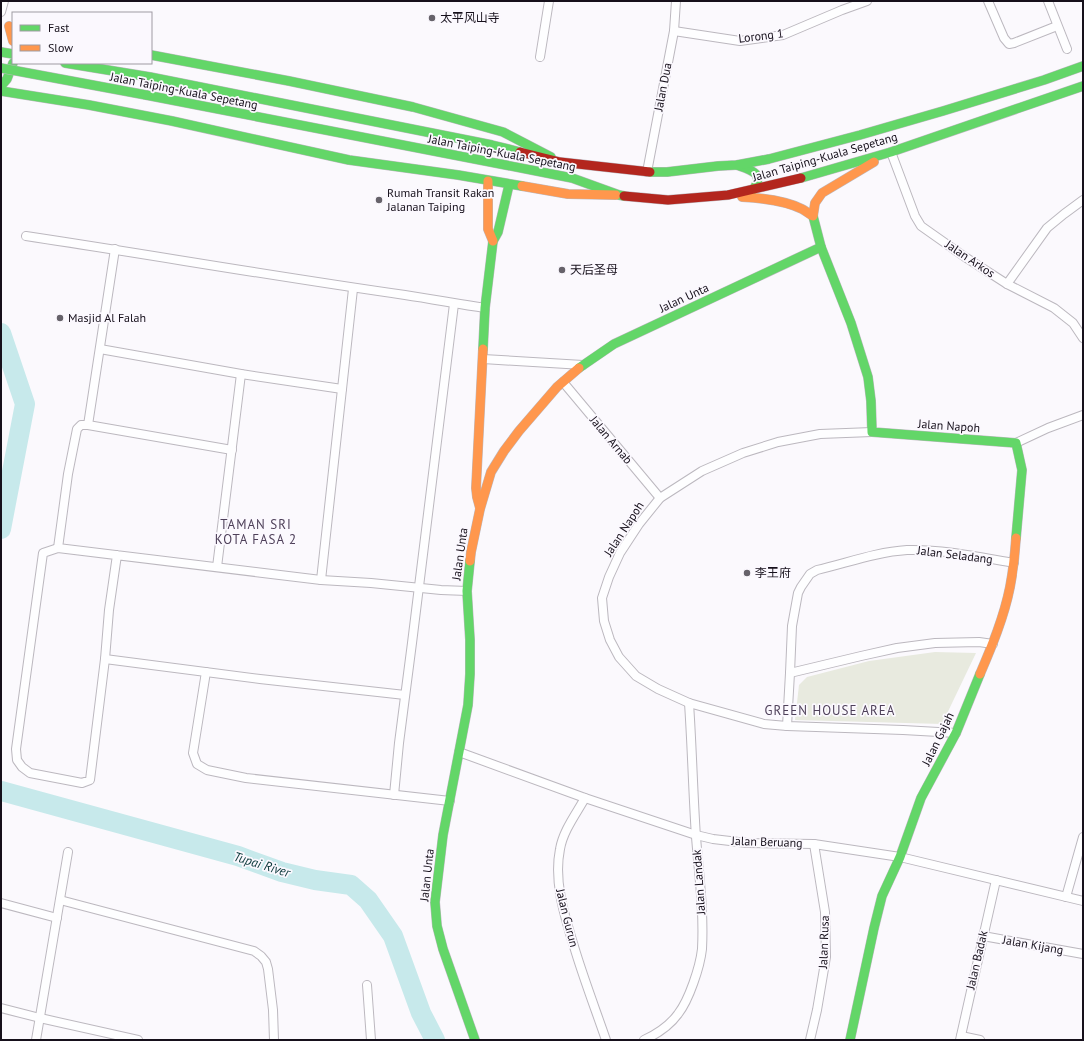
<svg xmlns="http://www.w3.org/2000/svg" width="1084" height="1041" font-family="'PT Sans','Noto Sans SC',sans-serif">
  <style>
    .green { fill: #e8eadf }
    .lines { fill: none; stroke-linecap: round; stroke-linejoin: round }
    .river { stroke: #c7e9eb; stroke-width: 20 }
    .street-casing { stroke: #bcb8bf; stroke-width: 10 }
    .fast-casing { stroke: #bcb8bf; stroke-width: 10 }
    .slow-casing { stroke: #bcb8bf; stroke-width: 10 }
    .jam-casing { stroke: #bcb8bf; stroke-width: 10 }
    .street { stroke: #fefeff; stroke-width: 8 }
    .fast { stroke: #63d668; stroke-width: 9 }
    .slow { stroke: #ff974d; stroke-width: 9 }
    .jam { stroke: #b3261e; stroke-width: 9 }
    .fast-bridge-casing { stroke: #bcb8bf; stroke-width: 10; stroke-linecap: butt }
    .fast-bridge { stroke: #63d668; stroke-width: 9 }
    .poi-dot { fill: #66626a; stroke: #fbf8fe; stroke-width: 1.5 }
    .labels { text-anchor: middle; stroke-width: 3.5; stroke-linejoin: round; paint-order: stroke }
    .poi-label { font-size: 12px; fill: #16101b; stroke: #fbf8fe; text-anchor: start }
    .street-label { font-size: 12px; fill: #16101b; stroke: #fbf8fe }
    .neighbourhood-label { font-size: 13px; letter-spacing: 1px; fill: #4e4059; stroke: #fbf8fe }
    .water-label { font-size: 13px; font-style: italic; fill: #0c3a3c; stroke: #fbf8fe }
  </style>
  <rect width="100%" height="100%" fill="#fbf9fd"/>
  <path class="green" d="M 935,652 L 976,653 L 942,724 L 795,720 L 799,685 L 807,677 L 869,661 Z"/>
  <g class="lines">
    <g class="river">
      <path d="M 1,333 L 25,404 L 1,529"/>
      <path d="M 1,791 L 238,856 L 282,872 L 315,880 L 351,885 L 368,900 L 393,936 L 421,1013 L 435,1040"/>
    </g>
    <defs>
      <g id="street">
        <path d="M 988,1 L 1004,38 L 1009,44 L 1014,43 L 1057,26"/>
        <path d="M 1048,1 L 1067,49"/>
        <path d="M 1,12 L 4,1"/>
        <path d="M 674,31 L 740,41 L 783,35 L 842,10 L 867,1"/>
        <path d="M 540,57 L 549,1"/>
        <path d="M 891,152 L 915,216 L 921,226 L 965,257 L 1007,284 L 1054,308 L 1073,323 L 1083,338"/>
        <path d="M 647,172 L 674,31 L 676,1"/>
        <path d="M 26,236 C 152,255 278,277 405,295 C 432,299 458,304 485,308"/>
        <path d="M 1007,284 L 1047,228 L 1064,214 L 1083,200"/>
        <path d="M 100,349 L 241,374 L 342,389"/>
        <path d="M 483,359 L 583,365"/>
        <path d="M 563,382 L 660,498"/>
        <path d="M 88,425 L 232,450"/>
        <path d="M 872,432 L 820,434 L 778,442 L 743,453 L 702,471 L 660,498 L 639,524 L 620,553 L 609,577 L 602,598 L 604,621 L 610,640 L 619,657 L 636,676 L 658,689 L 689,703 L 764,724 L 787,726 L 903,730 L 956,733"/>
        <path d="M 1016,443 L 1048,428 L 1083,415"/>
        <path d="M 58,548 L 68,474 L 77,429 L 81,425 L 88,425 L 115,249"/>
        <path d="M 117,555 L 109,610 L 105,659 L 90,780 L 82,783 L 30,773 L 22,767 L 17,760 L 16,749 L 43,553 L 58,548 L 321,580 L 371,583 L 441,590 L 467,591"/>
        <path d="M 217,567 L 241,374"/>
        <path d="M 321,580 L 353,289"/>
        <path d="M 105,659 L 260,679 L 405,695"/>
        <path d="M 206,672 L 193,753 L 197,764 L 207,770 L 246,778 L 450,801"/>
        <path d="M 790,673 L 861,656 L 897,648 L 935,643 L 979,642 L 993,644"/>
        <path d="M 787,726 L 790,673 L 792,626 L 798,593 L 801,587 L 810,574 L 817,570 C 847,563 876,552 907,550 C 943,549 979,557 1014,563"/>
        <path d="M 459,752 L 585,798 L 696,835 L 713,839 L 747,843 L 814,844 L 900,857 L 1083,901"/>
        <path d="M 394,795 L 399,743 L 412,643 L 454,304"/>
        <path d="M 585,798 C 576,814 563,831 560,849 C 553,884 566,920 576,953 C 585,982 596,1011 606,1040"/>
        <path d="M 1066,897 L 1083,837"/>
        <path d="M 60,900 L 254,951 L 261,956 L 266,962 L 268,969 L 273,1010 L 274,1040"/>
        <path d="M 1,903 L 57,918"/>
        <path d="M 983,936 L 1083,954"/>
        <path d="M 367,985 L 371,1040"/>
        <path d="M 1,1008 L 40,1018 L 138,1040"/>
        <path d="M 961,1036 L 980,1040"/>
        <path d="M 36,1040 L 68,852"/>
        <path d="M 644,1040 C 657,1034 670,1025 678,1014 C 689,1000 700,967 702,949 C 704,912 699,874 696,837 C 693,792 692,747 689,703"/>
        <path d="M 810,1040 L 817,1010 L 826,957 L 825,912 L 814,844"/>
        <path d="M 960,1040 L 996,880"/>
      </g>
      <g id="fast">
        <path d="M 1,52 L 13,54"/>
        <path d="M 151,55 L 289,81 L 413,107 L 503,132 L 551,157"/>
        <path d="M 65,63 L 150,77 L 492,145 L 520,152"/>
        <path d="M 1,86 L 7,79 L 13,63"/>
        <path d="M 1,91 L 89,105 L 172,121 L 349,160 L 458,175 L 522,186"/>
        <path d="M 146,95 L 572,178 L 619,195 L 624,196"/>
        <path d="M 737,165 C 751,170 765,173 753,190"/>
        <path d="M 650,172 L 667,172 L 718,166 L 737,165 L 769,159 L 860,135 L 943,111 L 1044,80 L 1083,66"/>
        <path d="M 801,178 L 891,152 L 1083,86"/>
        <path d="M 813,216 L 821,247 L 851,323 L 868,377 L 871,401 L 872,432 L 1016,443 L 1022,470 L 1016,538"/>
        <path d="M 483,349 L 485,308 L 493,241 L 498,232 L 509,185"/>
        <path d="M 579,368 L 614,344 L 821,247"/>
        <path d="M 470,561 L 467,591 L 470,640 L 470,674 L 468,705 L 443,835 L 435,902 L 437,926 L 443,949 L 475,1040"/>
        <path d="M 850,1040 L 874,928 L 882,896 L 900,857 L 921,798 L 956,733 L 980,674"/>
      </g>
      <g id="slow">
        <path d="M 9,26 L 13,41"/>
        <path d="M 488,181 L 488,229 L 493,241"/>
        <path d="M 522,186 L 568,194 L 616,195"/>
        <path d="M 742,197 C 762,198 784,200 802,209 C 806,211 809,214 813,216 L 815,203 L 822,193 L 874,162"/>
        <path d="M 480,508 L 477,497 L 476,488 L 483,349"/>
        <path d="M 470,561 L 471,552 L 480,509 L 491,472 L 504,451 L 519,431 L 557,387 L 579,368"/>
        <path d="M 980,674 C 992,646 1004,617 1010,587 C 1013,571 1015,554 1016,538"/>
      </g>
      <g id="jam">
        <path d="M 520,152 L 560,162 L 650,172"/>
        <path d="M 624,196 L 668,200 L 728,195 L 801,178"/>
      </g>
    </defs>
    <use href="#street" class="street-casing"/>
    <use href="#fast" class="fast-casing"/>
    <use href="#slow" class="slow-casing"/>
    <use href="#jam" class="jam-casing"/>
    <use href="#street" class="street"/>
    <use href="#fast" class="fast"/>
    <use href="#slow" class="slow"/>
    <use href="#jam" class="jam"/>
    <defs>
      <path id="fast-bridge" d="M 1,68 L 146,95"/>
    </defs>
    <use href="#fast-bridge" class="fast-bridge-casing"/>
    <use href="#fast-bridge" class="fast-bridge"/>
  </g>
  <g class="poi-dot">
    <circle cx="432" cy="18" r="4"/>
    <circle cx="379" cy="200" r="4"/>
    <circle cx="562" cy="270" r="4"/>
    <circle cx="60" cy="318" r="4"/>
    <circle cx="747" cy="573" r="4"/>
  </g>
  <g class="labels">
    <g class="poi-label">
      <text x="440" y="22">太平风山寺</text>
      <text x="387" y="197">Rumah Transit Rakan<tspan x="387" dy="14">Jalanan Taiping</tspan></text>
      <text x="570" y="274">天后圣母</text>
      <text x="68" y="322">Masjid Al Falah</text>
      <text x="755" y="577">李王府</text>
    </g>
    <g class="street-label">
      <text transform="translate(761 36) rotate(-7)" y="4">Lorong 1</text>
      <text transform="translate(663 87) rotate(-79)" y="4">Jalan Dua</text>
      <text transform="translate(184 91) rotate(11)" y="4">Jalan Taiping-Kuala Sepetang</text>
      <text transform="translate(502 153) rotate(11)" y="4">Jalan Taiping-Kuala Sepetang</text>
      <text transform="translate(825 157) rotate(-16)" y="4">Jalan Taiping-Kuala Sepetang</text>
      <text transform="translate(970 259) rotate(34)" y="4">Jalan Arkos</text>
      <text transform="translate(684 298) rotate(-25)" y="4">Jalan Unta</text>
      <text transform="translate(949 426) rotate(4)" y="4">Jalan Napoh</text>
      <text transform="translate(611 440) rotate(50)" y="4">Jalan Arnab</text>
      <text transform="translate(624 529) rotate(-57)" y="4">Jalan Napoh</text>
      <text transform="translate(460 554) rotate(-82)" y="4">Jalan Unta</text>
      <text transform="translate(955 555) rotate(7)" y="4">Jalan Seladang</text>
      <text transform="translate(938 739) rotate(-64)" y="4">Jalan Gajah</text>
      <text transform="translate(767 842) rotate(2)" y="4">Jalan Beruang</text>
      <text transform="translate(427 875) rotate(-84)" y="4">Jalan Unta</text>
      <text transform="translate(699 882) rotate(-94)" y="4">Jalan Landak</text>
      <text transform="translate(567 918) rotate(76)" y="4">Jalan Gurun</text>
      <text transform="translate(824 942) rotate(-88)" y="4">Jalan Rusa</text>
      <text transform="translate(1033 945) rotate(10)" y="4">Jalan Kijang</text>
      <text transform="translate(977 960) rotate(-77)" y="4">Jalan Badak</text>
    </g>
    <g class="neighbourhood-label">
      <text x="256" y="529">TAMAN SRI<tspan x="256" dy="15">KOTA FASA 2</tspan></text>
      <text x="830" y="715">GREEN HOUSE AREA</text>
    </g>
    <g class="water-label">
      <text transform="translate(262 864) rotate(17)" y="5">Tupai River</text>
    </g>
  </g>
  <rect width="1084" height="1041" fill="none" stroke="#16101b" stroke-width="4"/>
  <rect x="12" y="12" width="140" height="52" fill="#fbf8fe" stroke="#9f9ba3"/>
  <rect x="20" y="25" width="20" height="6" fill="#63d668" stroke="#9f9ba3"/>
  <text x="48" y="32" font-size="12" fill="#16101b">Fast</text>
  <rect x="20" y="45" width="20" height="6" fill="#ff974d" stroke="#9f9ba3"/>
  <text x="48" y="52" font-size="12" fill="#16101b">Slow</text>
</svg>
